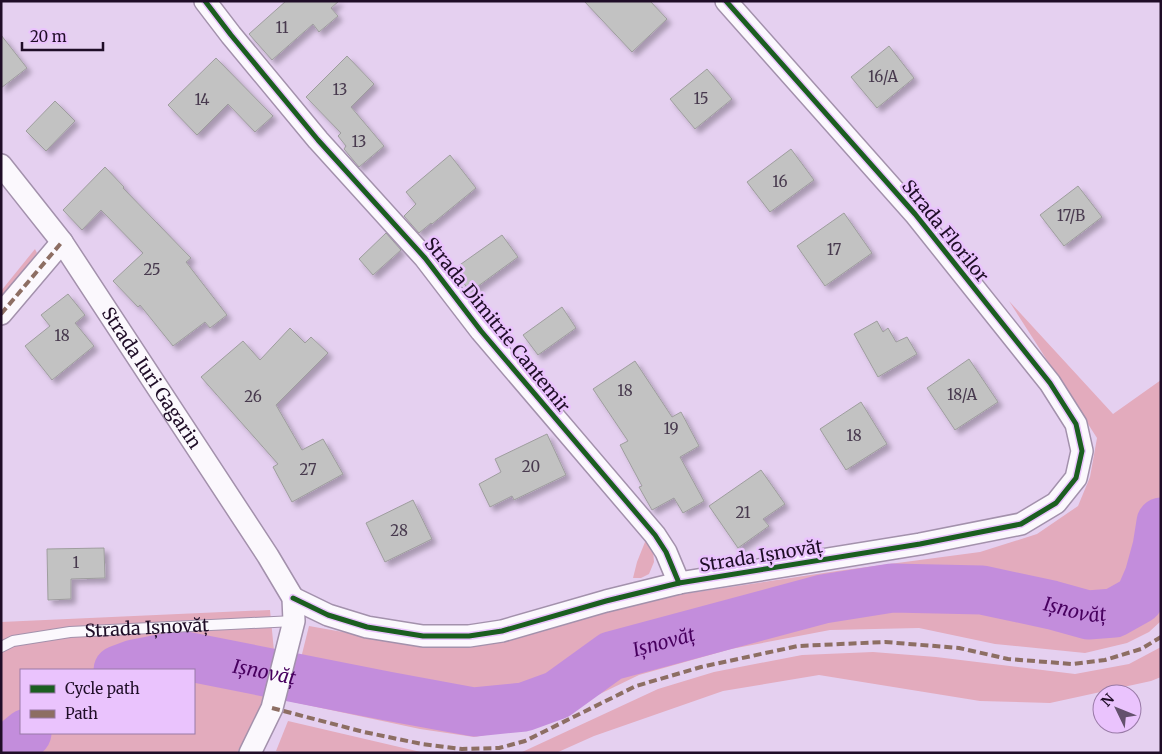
<svg xmlns="http://www.w3.org/2000/svg" width="1162" height="754" font-family="Merriweather,serif">
  <style>
    .green { fill: #e3abbd; fill-rule: evenodd }
    .lines { fill: none; stroke-linecap: round; stroke-linejoin: round }
    .river { stroke: #c38ddc; stroke-width: 49 }
    .building { fill: #c2c2c2; stroke: #9e9d9e; filter: url(#shadow) }
    .service-casing { stroke: #a391ac; stroke-width: 12 }
    .minor-casing { stroke: #a391ac; stroke-width: 24 }
    .service { stroke: #fbf8fd; stroke-width: 10 }
    .minor { stroke: #fbf8fd; stroke-width: 21 }
    .quiet { stroke: #8d6e63; stroke-width: 4; stroke-dasharray: 8 4; stroke-linecap: butt }
    .cycleway-casing { stroke: #eac3fd; stroke-width: 8 }
    .cycleway { stroke: #1b5e20; stroke-width: 5 }
    .labels { text-anchor: middle; stroke-width: 5; stroke-linejoin: round; paint-order: stroke }
    .number-label { font-size: 15px; fill: #483a4e }
    .street-label { font-size: 18px; fill: #1f0d27; stroke: #eac3fd }
    .water-label { font-size: 19px; font-style: italic; fill: #48005f; stroke: #eac3fd }
  </style>
  <defs>
    <filter id="shadow"><feDropShadow dx="4.5" dy="4.5" stdDeviation="2.5" flood-color="#0004"/></filter>
  </defs>
  <rect width="100%" height="100%" fill="#e5d0f0"/>
  <g class="green">
    <path d="M 35,249 L 37,253 L 1,300 L 1,291 Z"/>
    <path d="M 1009,301 L 1113,414 L 1161,380 L 1161,621 L 1149,632 L 1127,643 L 1085,653 L 995,644 L 919,628 L 830,630 L 731,649 L 639,675 L 575,706 L 520,729 L 474,737 L 420,729 L 293,702 L 301,658 L 309,626 L 416,645 L 488,644 L 537,633 L 643,600 L 837,571 L 980,552 L 1037,534 L 1078,506 L 1090,477 L 1097,438 Z"/>
    <path d="M 647,537 L 653,549 L 654,562 L 649,574 L 641,578 L 633,578 L 637,562 Z"/>
    <path d="M 270,610 L 274,651 L 260,709 L 237,753 L 1,753 L 1,622 ZM 21,670 L 194,670 L 194,733 L 21,733 Z"/>
    <path d="M 1161,647 L 1161,677 L 1151,681 L 1050,703 L 980,701 L 819,675 L 723,691 L 594,736 L 556,753 L 520,753 L 658,689 L 714,672 L 802,655 L 873,652 L 936,657 L 1075,674 L 1129,664 Z"/>
    <path d="M 288,721 L 425,753 L 291,753 L 276,751 Z"/>
  </g>
  <g class="lines">
    <g class="river">
      <path id="s1" d="M 118,670 L 134,664 L 180,655 L 387,696 L 474,712 L 524,707 L 557,695 L 611,656 L 823,599 L 892,588 L 982,590 L 1052,605 L 1088,615 L 1114,613 L 1139,599 L 1149,576 L 1157,547 L 1161,522"/>
      <path d="M 2,753 L 27,733"/>
    </g>
  </g>
  <g class="building">
    <path d="M 286,1 L 339,1 L 331,8 L 338,16 L 319,32 L 313,24 L 272,60 L 249,34 Z"/>
    <path d="M 584,1 L 650,1 L 667,19 L 632,52 Z"/>
    <path d="M 1,35 L 27,68 L 1,88 Z"/>
    <path d="M 889,46 L 914,78 L 877,108 L 851,77 Z"/>
    <path d="M 347,56 L 374,84 L 351,107 L 384,146 L 359,167 L 344,149 L 346,146 L 338,136 L 341,133 L 306,97 Z"/>
    <path d="M 216,58 L 273,116 L 255,132 L 228,104 L 197,135 L 168,105 Z"/>
    <path d="M 707,69 L 732,99 L 695,129 L 670,99 Z"/>
    <path d="M 55,101 L 75,121 L 46,151 L 26,131 Z"/>
    <path d="M 791,149 L 814,180 L 770,212 L 747,182 Z"/>
    <path d="M 450,155 L 476,188 L 432,224 L 431,223 L 419,233 L 404,216 L 416,204 L 406,192 Z"/>
    <path d="M 105,167 L 124,187 L 123,188 L 191,258 L 186,262 L 227,315 L 210,328 L 205,322 L 173,346 L 140,305 L 138,307 L 113,281 L 143,253 L 101,210 L 82,230 L 63,210 Z"/>
    <path d="M 1078,186 L 1102,217 L 1064,246 L 1040,215 Z"/>
    <path d="M 844,213 L 872,253 L 825,286 L 797,246 Z"/>
    <path d="M 386,233 L 401,250 L 373,275 L 359,259 Z"/>
    <path d="M 502,235 L 518,257 L 470,292 L 454,269 Z"/>
    <path d="M 68,294 L 85,315 L 75,323 L 94,346 L 52,380 L 25,346 L 50,326 L 41,315 Z"/>
    <path d="M 562,307 L 576,328 L 538,355 L 523,335 Z"/>
    <path d="M 877,321 L 883,332 L 888,328 L 896,342 L 907,337 L 917,354 L 878,377 L 854,334 Z"/>
    <path d="M 290,328 L 305,343 L 311,337 L 328,353 L 276,405 L 302,450 L 323,439 L 343,474 L 292,502 L 273,467 L 278,464 L 201,377 L 243,341 L 260,360 Z"/>
    <path d="M 969,359 L 998,402 L 955,430 L 927,388 Z"/>
    <path d="M 635,361 L 672,417 L 681,412 L 699,446 L 680,457 L 704,501 L 683,513 L 674,498 L 652,510 L 639,487 L 642,486 L 620,445 L 628,441 L 593,389 Z"/>
    <path d="M 861,402 L 887,444 L 846,470 L 820,429 Z"/>
    <path d="M 547,434 L 566,475 L 514,500 L 512,496 L 490,507 L 479,484 L 501,472 L 495,459 Z"/>
    <path d="M 761,470 L 785,504 L 763,519 L 769,526 L 738,548 L 709,506 Z"/>
    <path d="M 413,500 L 432,539 L 385,562 L 366,523 Z"/>
    <path d="M 104,548 L 105,578 L 71,579 L 71,599 L 48,600 L 47,549 Z"/>
  </g>
  <g class="lines">
    <defs>
      <g id="service">
        <path id="s2" d="M 1,647 L 13,641 L 70,632 L 294,621"/>
      </g>
      <g id="minor">
        <path d="M 205,1 L 231,35 L 318,140 L 425,258 L 481,331 L 655,535 L 666,552 L 679,583"/>
        <path id="s3" d="M 1,165 L 62,242 L 268,556 L 293,598 L 294,621 L 272,708 L 250,753"/>
        <path d="M 1,314 L 62,242"/>
        <path d="M 293,598 L 328,615 L 367,627 L 423,636 L 469,636 L 502,631 L 606,601 L 679,583 L 920,544 L 1021,524 L 1056,503 L 1076,478 L 1082,451 L 1076,424 L 1050,383 L 915,214 L 726,1"/>
      </g>
    </defs>
    <use href="#service" class="service-casing"/>
    <use href="#minor" class="minor-casing"/>
    <use href="#service" class="service"/>
    <use href="#minor" class="minor"/>
    <g class="quiet">
      <path d="M 1,314 L 62,242"/>
      <path d="M 272,708 L 364,732 L 422,744 L 462,749 L 499,748 L 525,741 L 636,686 L 701,667 L 798,646 L 885,642 L 959,648 L 1008,659 L 1072,664 L 1105,660 L 1141,649 L 1161,637"/>
    </g>
    <defs>
      <g id="cycleway">
        <path d="M 205,1 L 231,35 L 318,140 L 425,258 L 481,331 L 655,535 L 666,552 L 679,583"/>
        <path d="M 293,598 L 328,615 L 367,627 L 423,636 L 469,636 L 502,631 L 606,601 L 679,583 L 920,544 L 1021,524 L 1056,503 L 1076,478 L 1082,451 L 1076,424 L 1050,383 L 915,214 L 726,1"/>
      </g>
    </defs>
    <use href="#cycleway" class="cycleway-casing"/>
    <use href="#cycleway" class="cycleway"/>
  </g>
  <g class="labels">
    <g class="number-label">
      <text x="282" y="33">11</text>
      <text x="883" y="82">16/A</text>
      <text x="340" y="95">13</text>
      <text x="701" y="104">15</text>
      <text x="202" y="105">14</text>
      <text x="359" y="147">13</text>
      <text x="780" y="187">16</text>
      <text x="1071" y="221">17/B</text>
      <text x="834" y="255">17</text>
      <text x="152" y="275">25</text>
      <text x="62" y="341">18</text>
      <text x="625" y="396">18</text>
      <text x="962" y="400">18/A</text>
      <text x="253" y="402">26</text>
      <text x="671" y="434">19</text>
      <text x="854" y="441">18</text>
      <text x="531" y="472">20</text>
      <text x="308" y="475">27</text>
      <text x="743" y="518">21</text>
      <text x="399" y="536">28</text>
      <text x="76" y="568">1</text>
    </g>
    <g class="street-label">
      <text transform="translate(945 231) rotate(51)" y="6">Strada Florilor</text>
      <text transform="translate(497 325) rotate(51)" y="6">Strada Dimitrie Cantemir</text>
      <text dy="6" stroke="none"><textPath href="#s3" startOffset="261">Strada Iuri Gagarin</textPath></text>
      <text transform="translate(761 556) rotate(-9)" y="6">Strada Ișnovăț</text>
      <text dy="6" stroke="none"><textPath href="#s2" startOffset="148">Strada Ișnovăț</textPath></text>
    </g>
    <g class="water-label">
      <text dy="7" stroke="none"><textPath href="#s1" startOffset="990">Ișnovăț</textPath></text>
      <text dy="7" stroke="none"><textPath href="#s1" startOffset="570">Ișnovăț</textPath></text>
      <text dy="7" stroke="none"><textPath href="#s1" startOffset="150">Ișnovăț</textPath></text>
    </g>
  </g>
  <rect width="1162" height="754" fill="none" stroke="#1f0d27" stroke-width="5"/>
  <rect x="20" y="669" width="175" height="65" fill="#eac3fd" stroke="#997aa7"/>
  <rect x="30" y="685" width="25" height="8" fill="#1b5e20" stroke="#997aa7"/>
  <text x="65" y="694" font-size="15" fill="#1f0d27">Cycle path</text>
  <rect x="30" y="710" width="25" height="8" fill="#8d6e63" stroke="#997aa7"/>
  <text x="65" y="719" font-size="15" fill="#1f0d27">Path</text>
  <g transform="translate(1117 709) rotate(313)"><circle r="24" fill="#eac3fd" stroke="#997aa7"/>
  <path d="M0-4L9 19L0 12L-9 19Z" fill="#64516d"/>
  <text y="-8" font-size="14" font-weight="bold" text-anchor="middle" fill="#1f0d27">N</text>
  </g>
  <path d="M22 42v8h81v-8" fill="none" stroke="#1f0d27" stroke-width="2.5"/>
  <text x="30" y="42" font-size="15" fill="#1f0d27" stroke="#eac3fd" stroke-width="4" paint-order="stroke">20 m</text>
</svg>
